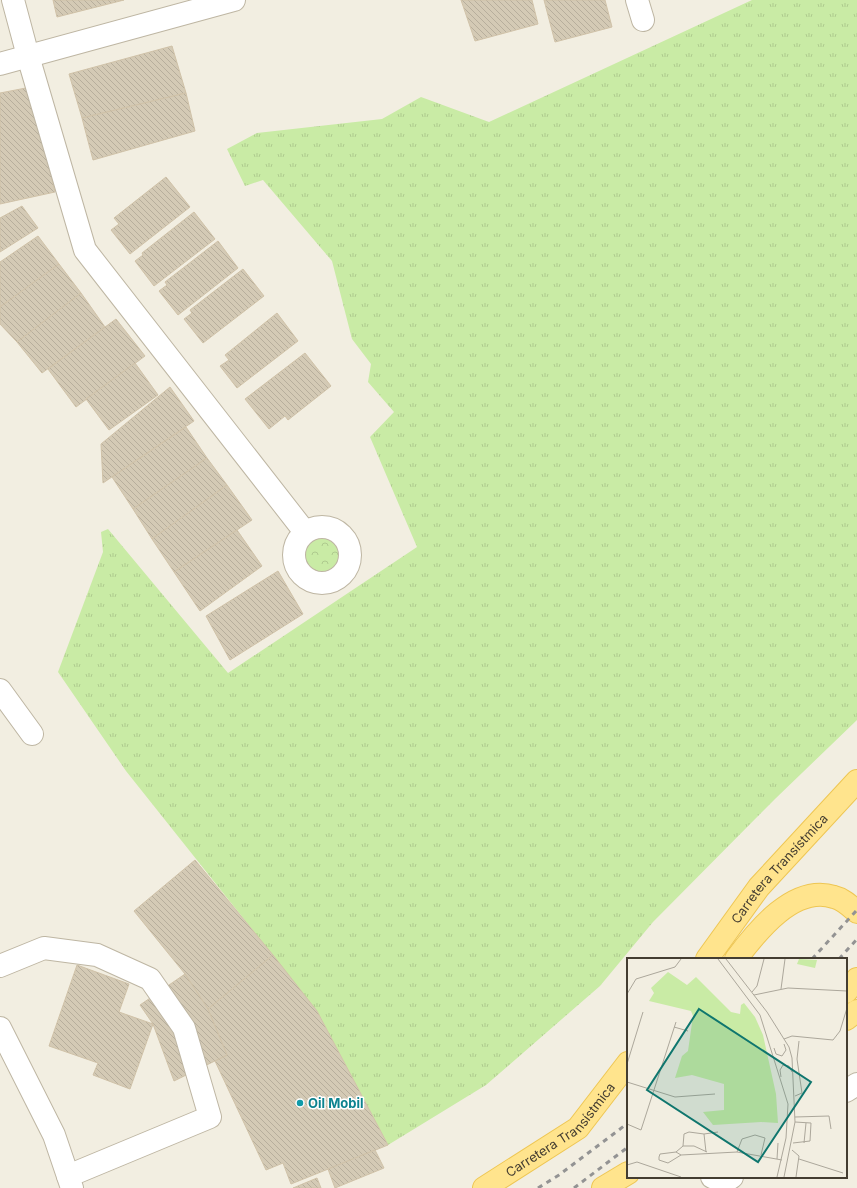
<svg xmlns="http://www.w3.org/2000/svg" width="857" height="1188" font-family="Inter,sans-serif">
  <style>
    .grass { fill: url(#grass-tufts) }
    .park { fill: url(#park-crowns) }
    .building { fill: url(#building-back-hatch); stroke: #d0c2a8 }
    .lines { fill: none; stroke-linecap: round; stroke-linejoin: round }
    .minor-casing { stroke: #beb6a3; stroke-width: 24 }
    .major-casing { stroke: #eec653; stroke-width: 24 }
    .minor { stroke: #fff; stroke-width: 22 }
    .major { stroke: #ffe48d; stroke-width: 22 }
    .rail { stroke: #939393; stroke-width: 3; stroke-dasharray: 5 5; stroke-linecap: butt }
    .culture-dot { fill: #0f9aa8; stroke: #fff; stroke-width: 1.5 }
    .labels { text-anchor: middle; stroke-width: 3; stroke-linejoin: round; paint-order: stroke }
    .street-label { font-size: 13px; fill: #443d31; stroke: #fff }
    .culture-label { font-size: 13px; font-weight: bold; fill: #0d838f; stroke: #fff; text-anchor: start }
    .inset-road { fill: none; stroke: #aca79b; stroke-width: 1 }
    .view { fill: #0f766e; fill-opacity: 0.15; stroke: #0f766e; stroke-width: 2 }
    .inset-edge { fill: none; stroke: #443d31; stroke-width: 2 }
  </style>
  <defs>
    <pattern id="grass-tufts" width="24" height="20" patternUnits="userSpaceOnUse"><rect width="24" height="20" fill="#c9eba5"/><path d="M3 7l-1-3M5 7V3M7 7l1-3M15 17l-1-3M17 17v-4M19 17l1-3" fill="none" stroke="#aeca8e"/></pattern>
    <pattern id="park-crowns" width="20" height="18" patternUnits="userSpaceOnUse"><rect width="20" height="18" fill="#c9eba5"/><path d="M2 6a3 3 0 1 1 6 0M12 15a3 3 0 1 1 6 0" fill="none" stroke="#aeca8e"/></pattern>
    <pattern id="building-back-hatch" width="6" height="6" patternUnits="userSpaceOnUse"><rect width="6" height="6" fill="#d4cab5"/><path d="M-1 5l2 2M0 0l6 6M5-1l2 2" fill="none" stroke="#b7ae9c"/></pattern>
  </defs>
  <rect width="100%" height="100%" fill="#f2eee1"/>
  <path class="grass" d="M 752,0 L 857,0 L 857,720 L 775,799 L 653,922 L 600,986 L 486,1085 L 388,1145 L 317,1011 L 126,771 L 58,672 L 103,552 L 101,532 L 108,529 L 228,673 L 417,547 L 370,437 L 394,412 L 368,382 L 371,364 L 352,339 L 332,261 L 263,180 L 245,186 L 227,149 L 257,133 L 382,119 L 421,97 L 489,122 Z"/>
  <circle class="park" cx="323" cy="556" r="21"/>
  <g class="building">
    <path d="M 53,0 L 124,0 L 57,17 Z"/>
    <path d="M 461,0 L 532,0 L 538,24 L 475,41 Z"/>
    <path d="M 544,0 L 605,0 L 612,27 L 555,42 Z"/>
    <path d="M 172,46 L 186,93 L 82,118 L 69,74 Z"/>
    <path d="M 31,87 L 55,192 L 0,204 L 0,93 Z"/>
    <path d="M 186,93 L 195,131 L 93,160 L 82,118 Z"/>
    <path d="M 166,177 L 190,207 L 130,254 L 111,230 L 119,224 L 114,218 Z"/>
    <path d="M 22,206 L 38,228 L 0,252 L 0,218 Z"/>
    <path d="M 194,212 L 215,239 L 154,286 L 135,261 L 143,255 L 142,253 Z"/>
    <path d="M 38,236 L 59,264 L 0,307 L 0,262 Z"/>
    <path d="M 218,241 L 238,268 L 178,315 L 159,291 L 167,285 L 165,282 Z"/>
    <path d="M 59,264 L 81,293 L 17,342 L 0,324 L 0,307 Z"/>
    <path d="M 243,269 L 264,296 L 203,343 L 184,319 L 192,313 L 190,310 Z"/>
    <path d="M 81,293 L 105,327 L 42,373 L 17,342 Z"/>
    <path d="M 277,313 L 298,341 L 237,388 L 220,366 L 229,360 L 225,355 Z"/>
    <path d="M 116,319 L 145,356 L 76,407 L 48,369 Z"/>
    <path d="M 305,353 L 331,386 L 288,420 L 285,416 L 269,429 L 245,399 Z"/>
    <path d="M 135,363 L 158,395 L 109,430 L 86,399 Z"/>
    <path d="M 170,387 L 194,421 L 103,483 L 101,444 Z"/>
    <path d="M 186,427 L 207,458 L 133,509 L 112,477 Z"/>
    <path d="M 207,458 L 227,485 L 152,539 L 133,509 Z"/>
    <path d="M 227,485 L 252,520 L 174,572 L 152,539 Z"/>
    <path d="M 237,530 L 262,566 L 200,611 L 174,572 Z"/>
    <path d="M 278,571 L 303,614 L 230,660 L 206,616 Z"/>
    <path d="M 195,860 L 273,955 L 208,1009 L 185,974 L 134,911 Z"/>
    <path d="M 273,955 L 317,1011 L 388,1145 L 291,1184 L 283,1163 L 266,1170 L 215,1061 L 227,1055 L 208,1009 Z"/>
    <path d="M 77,965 L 129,984 L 119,1012 L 153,1024 L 130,1089 L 93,1075 L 98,1063 L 49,1046 Z"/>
    <path d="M 185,974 L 208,1009 L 227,1055 L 174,1081 L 153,1024 L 140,1005 Z"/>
    <path d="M 375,1150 L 384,1168 L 335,1188 L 328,1169 Z"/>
    <path d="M 317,1178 L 321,1188 L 293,1188 Z"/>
  </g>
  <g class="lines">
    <defs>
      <g id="minor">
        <path d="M 13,0 L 28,56 L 85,250 L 305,532"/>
        <path d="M 637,0 L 643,20"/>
        <path d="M 0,64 L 234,0"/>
        <circle cx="322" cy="555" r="28"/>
        <path d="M 0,690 L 32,734"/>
        <path d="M 0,966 L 44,948 L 97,955 L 150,979 L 184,1028 L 210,1117 L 68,1176"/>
        <path d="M 0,1028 L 54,1135 L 72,1188"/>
        <path d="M 846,1091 L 857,1084"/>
        <path d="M 712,1177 C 719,1180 726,1182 732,1177"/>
      </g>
      <g id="major">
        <path id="s1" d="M 707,959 L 759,887 L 857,781"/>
        <path d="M 736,959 C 757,931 794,884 834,897 C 843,899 850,906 857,912"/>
        <path d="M 846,992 L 857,979"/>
        <path d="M 846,1019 L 857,1011"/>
        <path id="s2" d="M 484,1188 L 578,1128 L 628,1063"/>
        <path d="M 603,1188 L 628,1173"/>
      </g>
    </defs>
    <use href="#minor" class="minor-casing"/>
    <use href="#major" class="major-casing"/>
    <use href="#minor" class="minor"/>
    <use href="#major" class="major"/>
    <g class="rail">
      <path d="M 812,959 L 857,910"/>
      <path d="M 839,959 L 857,939"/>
      <path d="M 538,1188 L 559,1175 L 628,1123"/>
      <path d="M 574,1188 L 628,1147"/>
    </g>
  </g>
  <circle class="culture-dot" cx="300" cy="1103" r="4"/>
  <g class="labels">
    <g class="street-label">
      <text dy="5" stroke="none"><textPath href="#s1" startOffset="116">Carretera Transístmica</textPath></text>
      <text dy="5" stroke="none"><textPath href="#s2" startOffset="97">Carretera Transístmica</textPath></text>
    </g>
    <g class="culture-label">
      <text x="308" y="1108">Oil Mobil</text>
    </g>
  </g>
  <g transform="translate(627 958)">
    <rect width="220" height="220" fill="#f2eee1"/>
    <path d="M 41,14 L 60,27 L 69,19 L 104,54 L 113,56 L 114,47 L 117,45 L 128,59 L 136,77 L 149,136 L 151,165 L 134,164 L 86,167 L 76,154 L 97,152 L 97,126 L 65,117 L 48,120 L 55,98 L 61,93 L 66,58 L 64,53 L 22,43 L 27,35 L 24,30 Z" fill="#c9eba5"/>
    <path d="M 172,1 L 190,2 L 188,10 L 170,6 Z" fill="#c9eba5"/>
    <path class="inset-road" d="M 91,1 L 133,57 L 161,146 L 159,180 L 150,219M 99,1 L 140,54 L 162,89 L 165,100 L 168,164 L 157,219M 154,31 L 158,1M 125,34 L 130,28 L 137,1M 0,36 L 9,21 L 48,9 L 54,1M 127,37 L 161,30 L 220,33M 47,69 L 61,73M 157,81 L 165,78 L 206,82 L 213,73 L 220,50M 147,90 L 149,96 L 155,98 L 159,92 L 157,86M 0,106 L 16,54M 154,119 L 153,112 L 156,107 L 162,108 L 165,114M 0,124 L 48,139 L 88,136M 168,138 L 175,135 L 170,101 L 172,83M 168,159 L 202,158 L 204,171M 0,166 L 14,172 L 49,64M 77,176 L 91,174M 166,185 L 183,183 L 184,165 L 168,164M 177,185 L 179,165M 56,188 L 57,176 L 62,174 L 77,176 L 79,194M 165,192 L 172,198 L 169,219M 49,194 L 56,188 L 67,188 L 80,194M 110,194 L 115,181 L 128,177 L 138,180 L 134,197M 54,197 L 41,205 L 32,202 L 32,199 L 33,196 L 49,194 L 54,197 L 110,194 L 155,202M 150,201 L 151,185M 172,201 L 216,215M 0,207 L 10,204 L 54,219"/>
    <path class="view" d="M 72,51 L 184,124 L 131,204 L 20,132 Z"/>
    <rect width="220" height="220" class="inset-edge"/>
  </g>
</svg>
